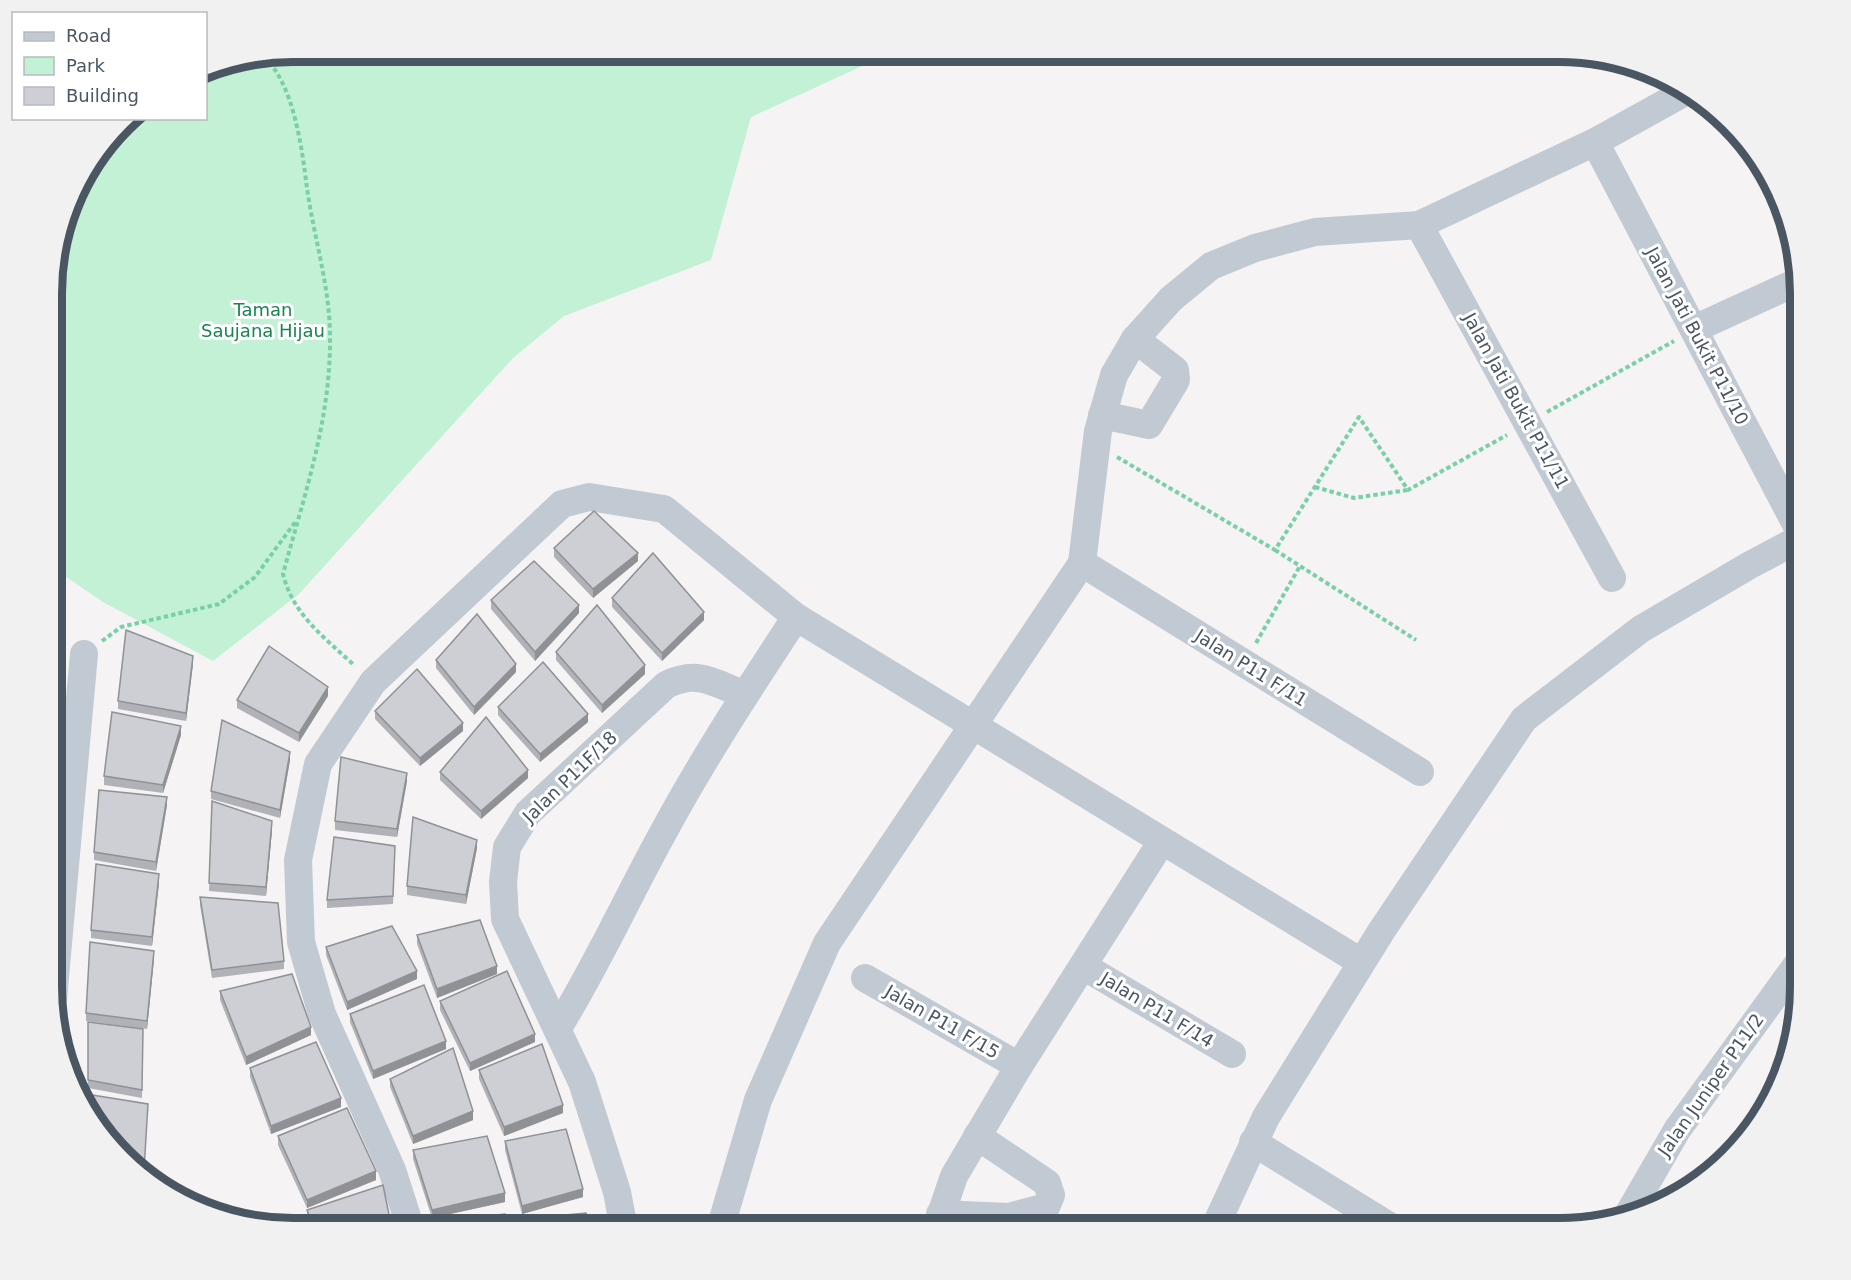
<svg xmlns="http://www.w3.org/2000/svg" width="1851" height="1280" font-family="'DejaVu Sans',sans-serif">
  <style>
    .green { fill: #c3f1d5 }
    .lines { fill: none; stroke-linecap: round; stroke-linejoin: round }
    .path { stroke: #7ad0a6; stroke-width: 4; stroke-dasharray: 4.5 3; stroke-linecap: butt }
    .minor { stroke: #c1cad2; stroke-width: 28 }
    .wall { fill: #b0b2b7 }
    .shaded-wall { fill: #909195 }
    .building { fill: #cdcfd5; stroke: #909195; stroke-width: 1.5 }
    .labels { text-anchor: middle; stroke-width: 6; stroke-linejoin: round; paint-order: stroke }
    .park-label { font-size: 18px; fill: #17864f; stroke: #fff }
    .street-label { font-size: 18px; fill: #4a5661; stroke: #fff }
    .rim { fill: none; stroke: #4a5661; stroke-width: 8 }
  </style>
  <rect width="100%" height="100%" fill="#f5f3f3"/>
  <path class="green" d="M 293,51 L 895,51 L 751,117 L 711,260 L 564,316 L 513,358 L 299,594 L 213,661 L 103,602 L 53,568 L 53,262 L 76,186 L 128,119 L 206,118 L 206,68 Z"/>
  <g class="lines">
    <g class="path">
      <path d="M 264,57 C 294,84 302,149 307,188 C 314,238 330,287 330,337 C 331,419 304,496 283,574 C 293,615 325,638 355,666"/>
      <path d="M 1547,412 L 1674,341"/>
      <path d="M 1117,457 L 1275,550 L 1359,417 L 1408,490 L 1507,435"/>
      <path d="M 1315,487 L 1354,498 L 1408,490"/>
      <path d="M 1275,550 L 1416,640"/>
      <path d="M 102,641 L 121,627 L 219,604 L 255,577 L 296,521"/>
      <path d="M 1256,643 L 1300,566"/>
    </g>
    <g class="minor">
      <path d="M 1595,142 L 1799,530"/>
      <path d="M 1419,225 L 1612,578"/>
      <path d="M 1694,329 L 1799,281"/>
      <path d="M 1102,415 L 1149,425 L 1176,380 L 1175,370 L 1135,339"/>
      <path d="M 1082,563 L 1420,772"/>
      <path d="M 1083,966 L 1232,1054"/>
      <path d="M 865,978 L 1019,1066"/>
      <path d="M 53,999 L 84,654"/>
      <path d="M 558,1028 C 597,965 628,896 664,831 C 704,757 750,687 796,617"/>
      <path d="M 1253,1142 L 1394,1229"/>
      <path d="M 1629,1213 L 1677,1130 L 1799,962"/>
      <path d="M 940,1214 L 1009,1217 L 1046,1207 L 1051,1195 L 1047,1183 L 977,1136"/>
      <path d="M 411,1229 L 392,1170 L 322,1014 L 301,942 L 298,860 L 318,764 L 373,682 L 562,504 L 589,497 L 664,509 L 796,617 L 1361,962"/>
      <path d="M 624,1229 L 617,1192 L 582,1082 L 505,919 L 503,882 L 507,847 L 528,813 L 666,685 C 698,669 715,683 745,695"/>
      <path d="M 720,1229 L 758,1100 L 827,943 L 1082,563 L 1098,431 L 1114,375 L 1135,339 L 1171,299 L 1211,266 L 1255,248 L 1315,232 L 1419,225 L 1595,142 L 1687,91"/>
      <path d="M 936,1229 L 954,1176 L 1019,1066 L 1162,841"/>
      <path d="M 1214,1229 L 1266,1117 L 1382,930 L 1524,719 L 1641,629 L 1750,565 L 1799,539"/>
    </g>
  </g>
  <g class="wall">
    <path d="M 554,548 L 638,561 L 593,598 L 554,557 Z"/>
    <path d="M 612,598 L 704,620 L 662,661 L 612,607 Z"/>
    <path d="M 491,600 L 579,613 L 535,661 L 491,609 Z"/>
    <path d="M 556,652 L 645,674 L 602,713 L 556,660 Z"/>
    <path d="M 436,660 L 516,672 L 474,715 L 436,668 Z"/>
    <path d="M 193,664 L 186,721 L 118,709 L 118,701 Z"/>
    <path d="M 328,696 L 299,742 L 237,708 L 237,700 Z"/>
    <path d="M 498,707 L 588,722 L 540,762 L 498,715 Z"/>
    <path d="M 375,711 L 463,731 L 420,766 L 375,719 Z"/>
    <path d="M 181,735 L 163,793 L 104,785 L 104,776 Z"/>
    <path d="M 290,760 L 280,818 L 211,799 L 211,791 Z"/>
    <path d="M 440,772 L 528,778 L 481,819 L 440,780 Z"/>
    <path d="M 407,781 L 397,837 L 335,830 L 335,821 Z"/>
    <path d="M 212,801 L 272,830 L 266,896 L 209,891 Z"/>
    <path d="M 167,805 L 156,871 L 94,860 L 94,852 Z"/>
    <path d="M 395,846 L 393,904 L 327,908 L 327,900 Z"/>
    <path d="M 477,848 L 466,904 L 407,895 L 407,886 Z"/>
    <path d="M 159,883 L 152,946 L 91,938 L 91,930 Z"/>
    <path d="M 200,897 L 284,961 L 284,969 L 212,978 L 200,905 Z"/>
    <path d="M 417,935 L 497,974 L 437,998 L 417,944 Z"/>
    <path d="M 326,947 L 417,979 L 347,1010 L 326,955 Z"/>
    <path d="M 154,959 L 147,1029 L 86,1021 L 86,1013 Z"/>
    <path d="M 220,991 L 311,1035 L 246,1065 L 220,1000 Z"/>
    <path d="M 440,1001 L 535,1042 L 470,1071 L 440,1010 Z"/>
    <path d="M 350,1014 L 446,1049 L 373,1079 L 350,1022 Z"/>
    <path d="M 88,1022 L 143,1029 L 142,1098 L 88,1088 Z"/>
    <path d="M 250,1068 L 341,1107 L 271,1134 L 250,1077 Z"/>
    <path d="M 479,1070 L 563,1113 L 504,1136 L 479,1079 Z"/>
    <path d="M 390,1079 L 473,1120 L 413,1144 L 390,1087 Z"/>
    <path d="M 86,1094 L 148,1104 L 144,1177 L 87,1112 Z"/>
    <path d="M 278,1136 L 376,1180 L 307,1208 L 278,1145 Z"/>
    <path d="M 505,1141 L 583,1197 L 522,1214 L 505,1150 Z"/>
    <path d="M 413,1150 L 505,1202 L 432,1218 L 413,1159 Z"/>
    <path d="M 307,1210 L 392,1229 L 311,1229 L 307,1218 Z"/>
  </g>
  <g class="shaded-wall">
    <path d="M 638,553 L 638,561 L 593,598 L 593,589 Z"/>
    <path d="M 579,605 L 579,613 L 535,661 L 535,652 Z"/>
    <path d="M 704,612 L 704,620 L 662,661 L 662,653 Z"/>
    <path d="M 193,656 L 193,664 L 186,721 L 186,713 Z"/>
    <path d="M 516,664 L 516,672 L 474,715 L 474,707 Z"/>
    <path d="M 645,665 L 645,674 L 602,713 L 602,705 Z"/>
    <path d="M 328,687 L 328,696 L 299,742 L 299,733 Z"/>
    <path d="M 588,714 L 588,722 L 540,762 L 540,754 Z"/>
    <path d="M 463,723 L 463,731 L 420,766 L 420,758 Z"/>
    <path d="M 181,726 L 181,735 L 163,793 L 163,785 Z"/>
    <path d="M 290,752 L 290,760 L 280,818 L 280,810 Z"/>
    <path d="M 528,770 L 528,778 L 481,819 L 481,811 Z"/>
    <path d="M 407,773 L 407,781 L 397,837 L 397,829 Z"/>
    <path d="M 167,797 L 167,805 L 156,871 L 156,862 Z"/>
    <path d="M 272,821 L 272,830 L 266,896 L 266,887 Z"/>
    <path d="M 477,840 L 477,848 L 466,904 L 466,895 Z"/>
    <path d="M 159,874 L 159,883 L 152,946 L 152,937 Z"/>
    <path d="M 154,951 L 154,959 L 147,1029 L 147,1021 Z"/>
    <path d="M 497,966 L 497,974 L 437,998 L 437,989 Z"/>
    <path d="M 417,971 L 417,979 L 347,1010 L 347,1002 Z"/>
    <path d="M 311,1027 L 311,1035 L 246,1065 L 246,1057 Z"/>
    <path d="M 535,1034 L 535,1042 L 470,1071 L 470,1063 Z"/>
    <path d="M 446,1041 L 446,1049 L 373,1079 L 373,1071 Z"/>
    <path d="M 341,1098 L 341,1107 L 271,1134 L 271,1126 Z"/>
    <path d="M 563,1105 L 563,1113 L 504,1136 L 504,1127 Z"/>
    <path d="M 473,1111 L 473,1120 L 413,1144 L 413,1136 Z"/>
    <path d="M 376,1171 L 376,1180 L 307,1208 L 307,1200 Z"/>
    <path d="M 583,1189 L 583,1197 L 522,1214 L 522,1206 Z"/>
    <path d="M 505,1193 L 505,1202 L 432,1218 L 432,1210 Z"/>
  </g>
  <g class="building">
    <path d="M 594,511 L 638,553 L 593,589 L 554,548 Z"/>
    <path d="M 653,553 L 704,612 L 662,653 L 612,598 Z"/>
    <path d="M 534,561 L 579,605 L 535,652 L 491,600 Z"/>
    <path d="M 597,605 L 645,665 L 602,705 L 556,652 Z"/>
    <path d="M 477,614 L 516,664 L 474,707 L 436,660 Z"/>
    <path d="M 126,630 L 193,656 L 186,713 L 118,701 Z"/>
    <path d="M 269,646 L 328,687 L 299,733 L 237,700 Z"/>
    <path d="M 543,662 L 588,714 L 540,754 L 498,707 Z"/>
    <path d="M 417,669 L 463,723 L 420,758 L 375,711 Z"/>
    <path d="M 112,712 L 181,726 L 163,785 L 104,776 Z"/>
    <path d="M 486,717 L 528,770 L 481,811 L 440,772 Z"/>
    <path d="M 222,720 L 290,752 L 280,810 L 211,791 Z"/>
    <path d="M 341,757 L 407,773 L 397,829 L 335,821 Z"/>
    <path d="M 99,790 L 167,797 L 156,862 L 94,852 Z"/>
    <path d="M 212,801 L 272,821 L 266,887 L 209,883 Z"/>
    <path d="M 413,817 L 477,840 L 466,895 L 407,886 Z"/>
    <path d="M 334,837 L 395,846 L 393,896 L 327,900 Z"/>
    <path d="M 96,864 L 159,874 L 152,937 L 91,930 Z"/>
    <path d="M 200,897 L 278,903 L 284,961 L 212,970 Z"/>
    <path d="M 480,920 L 497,966 L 437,989 L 417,935 Z"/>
    <path d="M 392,926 L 417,971 L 347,1002 L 326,947 Z"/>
    <path d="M 90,942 L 154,951 L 147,1021 L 86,1013 Z"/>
    <path d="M 507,971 L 535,1034 L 470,1063 L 440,1001 Z"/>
    <path d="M 292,974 L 311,1027 L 246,1057 L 220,991 Z"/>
    <path d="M 424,985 L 446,1041 L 373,1071 L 350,1014 Z"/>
    <path d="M 88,1022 L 143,1029 L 142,1090 L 88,1080 Z"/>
    <path d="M 316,1042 L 341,1098 L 271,1126 L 250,1068 Z"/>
    <path d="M 542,1044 L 563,1105 L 504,1127 L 479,1070 Z"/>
    <path d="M 453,1048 L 473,1111 L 413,1136 L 390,1079 Z"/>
    <path d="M 86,1094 L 148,1104 L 144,1170 L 138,1170 L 87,1112 Z"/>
    <path d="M 347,1108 L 376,1171 L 307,1200 L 278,1136 Z"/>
    <path d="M 566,1129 L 583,1189 L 522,1206 L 505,1141 Z"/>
    <path d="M 487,1136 L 505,1193 L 432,1210 L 413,1150 Z"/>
    <path d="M 155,1178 L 159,1186 L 148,1180 Z"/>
    <path d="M 383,1185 L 392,1229 L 314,1229 L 307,1210 Z"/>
    <path d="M 586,1213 L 590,1229 L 524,1229 L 523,1219 Z"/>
    <path d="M 505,1214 L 508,1229 L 433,1229 L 431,1222 Z"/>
  </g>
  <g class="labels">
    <g class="park-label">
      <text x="263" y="316">Taman<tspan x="263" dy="21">Saujana Hijau</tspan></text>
    </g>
    <g class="street-label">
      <text transform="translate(1697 336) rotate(62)" y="6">Jalan Jati Bukit P11/10</text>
      <text transform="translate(1516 401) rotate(61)" y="6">Jalan Jati Bukit P11/11</text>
      <text transform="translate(1251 668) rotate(32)" y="6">Jalan P11 F/11</text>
      <text transform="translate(570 777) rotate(-44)" y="6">Jalan P11F/18</text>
      <text transform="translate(1157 1010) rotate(31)" y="6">Jalan P11 F/14</text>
      <text transform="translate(942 1022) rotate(30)" y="6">Jalan P11 F/15</text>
      <text transform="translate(1711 1085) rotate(-55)" y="6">Jalan Juniper P11/2</text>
    </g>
  </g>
  <path d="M0 0H1851V1280H0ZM293 62H1559A231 231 0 0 1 1790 293V987A231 231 0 0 1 1559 1218H293A231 231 0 0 1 62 987V293A231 231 0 0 1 293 62Z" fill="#f1f1f2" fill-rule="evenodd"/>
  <path class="rim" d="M293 62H1559A231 231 0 0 1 1790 293V987A231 231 0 0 1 1559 1218H293A231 231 0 0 1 62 987V293A231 231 0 0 1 293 62Z"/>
  <rect x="12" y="12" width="195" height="108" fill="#ffffff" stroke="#b7bbc0" stroke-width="1.5"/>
  <rect x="24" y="32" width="30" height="9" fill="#c1cad2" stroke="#b7bbc0" stroke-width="1.5"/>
  <text x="66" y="42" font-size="18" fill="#4a5661">Road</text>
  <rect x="24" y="57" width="30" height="18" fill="#c3f1d5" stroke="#b7bbc0" stroke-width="1.5"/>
  <text x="66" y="72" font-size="18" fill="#4a5661">Park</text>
  <rect x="24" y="87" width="30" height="18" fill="#cdcfd5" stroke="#b7bbc0" stroke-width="1.5"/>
  <text x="66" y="102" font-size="18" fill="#4a5661">Building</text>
</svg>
